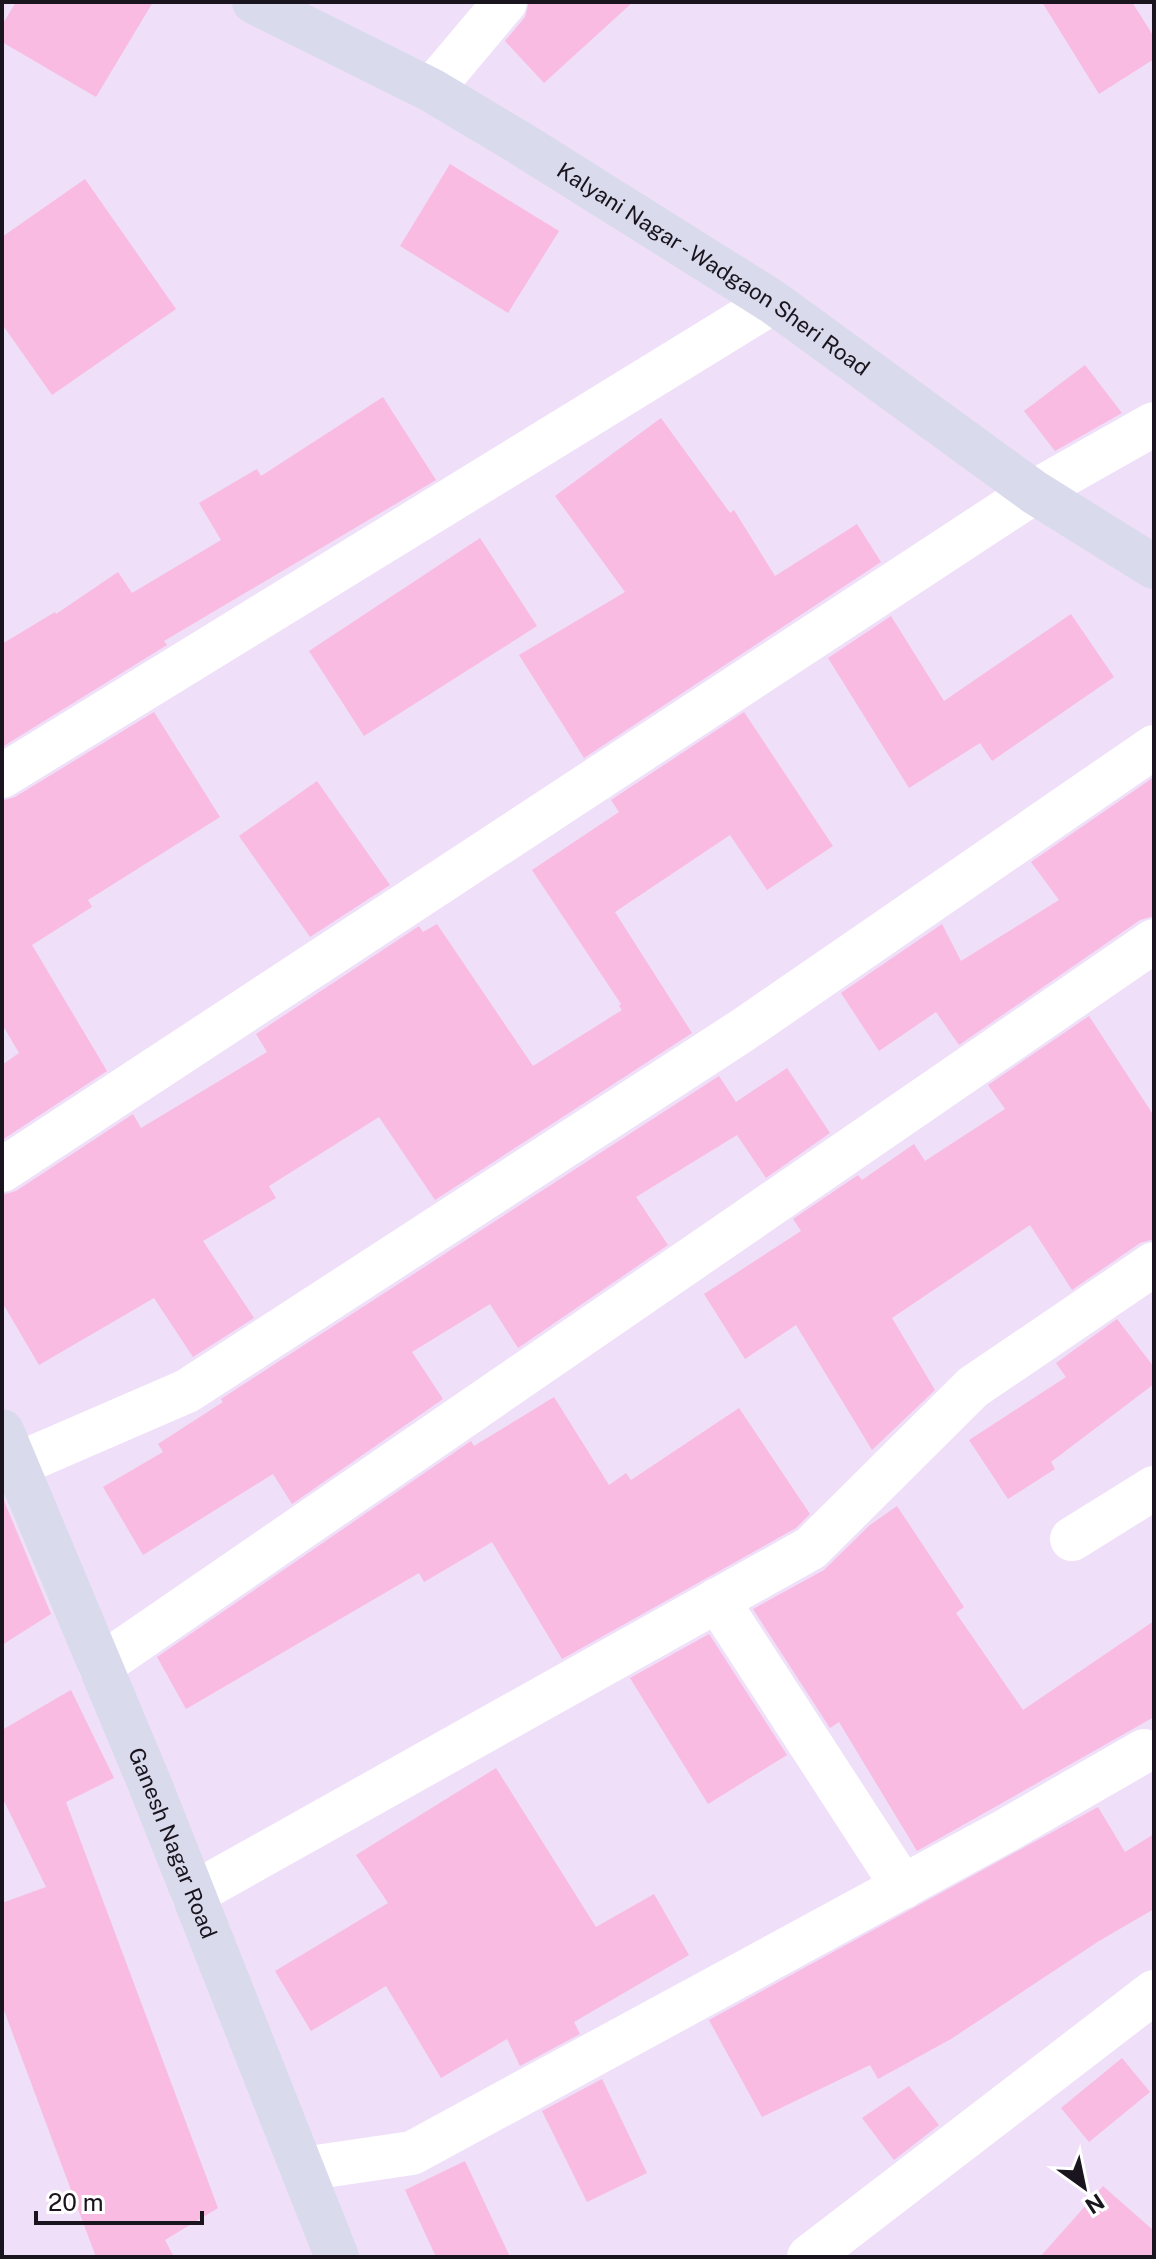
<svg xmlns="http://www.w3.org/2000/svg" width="1156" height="2259" font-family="'Public Sans',sans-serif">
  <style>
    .building { fill: #f9bbe1 }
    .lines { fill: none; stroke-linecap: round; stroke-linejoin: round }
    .street { stroke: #fff; stroke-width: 44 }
    .secondary { stroke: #d9daec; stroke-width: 44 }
    .labels { text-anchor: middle; stroke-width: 7; stroke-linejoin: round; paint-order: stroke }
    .street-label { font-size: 22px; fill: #19141d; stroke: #fff }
  </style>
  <rect width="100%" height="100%" fill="#efdff9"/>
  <g class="building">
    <path d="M 16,2 L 153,2 L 96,97 L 2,42 L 2,25 Z"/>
    <path d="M 529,2 L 633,2 L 544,83 L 505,41 L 525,17 Z"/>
    <path d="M 1042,2 L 1132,2 L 1154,37 L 1154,59 L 1099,94 Z"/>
    <path d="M 450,164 L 559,231 L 508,313 L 400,246 Z"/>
    <path d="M 85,179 L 176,309 L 52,395 L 2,324 L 2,237 Z"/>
    <path d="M 1085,365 L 1122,413 L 1055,451 L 1024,411 Z"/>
    <path d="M 383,397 L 436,480 L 164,641 L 167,645 L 2,747 L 2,644 L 55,612 L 56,614 L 118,572 L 132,593 L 221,540 L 199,503 L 257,469 L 261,476 Z"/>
    <path d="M 661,418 L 730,513 L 734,510 L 775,576 L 857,524 L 881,562 L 584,758 L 519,655 L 625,592 L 555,496 Z"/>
    <path d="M 480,538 L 537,626 L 364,736 L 309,651 Z"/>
    <path d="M 1071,614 L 1114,677 L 992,761 L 980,743 L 909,788 L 828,658 L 891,616 L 944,701 Z"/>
    <path d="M 154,712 L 220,817 L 88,900 L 92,907 L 32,945 L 107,1071 L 2,1140 L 2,1065 L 19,1053 L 2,1024 L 2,801 L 15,797 Z"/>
    <path d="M 744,712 L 833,846 L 767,890 L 730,835 L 615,912 L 692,1033 L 435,1200 L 379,1117 L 269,1186 L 276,1198 L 203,1241 L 254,1318 L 193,1357 L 154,1298 L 39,1365 L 2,1302 L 2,1195 L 16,1191 L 133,1114 L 141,1128 L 267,1052 L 256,1034 L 419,926 L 423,932 L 437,924 L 533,1066 L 622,1010 L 619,1006 L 621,1004 L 532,870 L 619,812 L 611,800 Z"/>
    <path d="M 1154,777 L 1154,916 L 1140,920 L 959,1045 L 936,1012 L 879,1051 L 841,993 L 942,924 L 961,961 L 1059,900 L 1031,862 Z"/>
    <path d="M 317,781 L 390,885 L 310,937 L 239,836 Z"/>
    <path d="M 1089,1016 L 1154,1116 L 1154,1239 L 1140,1243 L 1072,1290 L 1030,1225 L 892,1318 L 935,1390 L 872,1450 L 796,1325 L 745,1359 L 704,1294 L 801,1231 L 793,1219 L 858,1175 L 862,1180 L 914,1144 L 925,1161 L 1005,1109 L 988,1085 Z"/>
    <path d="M 787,1068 L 830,1133 L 766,1178 L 737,1135 L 636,1197 L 668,1245 L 518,1348 L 490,1304 L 412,1352 L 443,1399 L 292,1504 L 273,1474 L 143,1555 L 103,1487 L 163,1452 L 158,1444 L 223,1402 L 221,1399 L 719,1076 L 736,1102 Z"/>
    <path d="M 1117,1319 L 1154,1367 L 1154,1384 L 1051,1462 L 1055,1469 L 1008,1499 L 969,1440 L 1066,1377 L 1056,1363 Z"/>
    <path d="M 554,1397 L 609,1485 L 626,1473 L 631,1480 L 739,1408 L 810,1514 L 796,1528 L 562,1659 L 492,1542 L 424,1582 L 419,1573 L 186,1709 L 157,1657 L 471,1441 L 474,1446 Z"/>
    <path d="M 2,1496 L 51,1614 L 2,1645 Z"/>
    <path d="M 897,1506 L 964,1607 L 956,1613 L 1023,1710 L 1154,1621 L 1154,1717 L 917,1851 L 839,1722 L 830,1728 L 753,1609 L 824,1570 L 870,1525 Z"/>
    <path d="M 709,1634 L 787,1755 L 708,1804 L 630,1678 Z"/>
    <path d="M 71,1690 L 114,1778 L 66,1802 L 218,2208 L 165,2240 L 174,2257 L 96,2257 L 2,2005 L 2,1903 L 46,1887 L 2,1797 L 2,1730 Z"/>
    <path d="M 496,1768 L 596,1927 L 654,1894 L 689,1955 L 574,2022 L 580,2034 L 520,2066 L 507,2039 L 441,2078 L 386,1986 L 311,2031 L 275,1971 L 388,1903 L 356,1855 Z"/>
    <path d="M 1098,1807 L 1125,1852 L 1154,1834 L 1154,1909 L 1099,1941 L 951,2039 L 878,2079 L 870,2065 L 762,2117 L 709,2020 Z"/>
    <path d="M 1122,2058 L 1150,2092 L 1089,2142 L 1061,2108 Z"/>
    <path d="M 602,2079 L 647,2173 L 587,2202 L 542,2111 Z"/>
    <path d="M 909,2086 L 939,2125 L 894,2160 L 862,2118 Z"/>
    <path d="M 465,2161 L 510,2257 L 436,2257 L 405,2190 Z"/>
    <path d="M 1103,2186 L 1154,2231 L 1154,2257 L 1040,2257 Z"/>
  </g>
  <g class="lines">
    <g class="street">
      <path d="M 431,90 L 505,2"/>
      <path d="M 2,776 L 773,302"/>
      <path d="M 2,1170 L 1034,492 L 1154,424"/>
      <path d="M 16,1465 L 187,1391 L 743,1030 L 1154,747"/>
      <path d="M 1072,1539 L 1154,1488"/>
      <path d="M 717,1600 L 903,1887"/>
      <path d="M 100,1666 L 1154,941"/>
      <path d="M 193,1894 L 811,1548 L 973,1387 L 1154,1264"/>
      <path d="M 303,2169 L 412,2153 L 1007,1830 L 1144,1751"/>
      <path d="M 809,2257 L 1154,1992"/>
    </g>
    <g class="secondary">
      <path id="s1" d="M 254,2 L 431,90 L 523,145 L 773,302 L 1034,492 L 1154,567"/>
      <path id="s2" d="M 2,1431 L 149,1782 L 337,2257"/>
    </g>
  </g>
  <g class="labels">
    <g class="street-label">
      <text dy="8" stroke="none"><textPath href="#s1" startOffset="532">Kalyani Nagar - Wadgaon Sheri Road</textPath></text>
      <text dy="8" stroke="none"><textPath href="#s2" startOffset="446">Ganesh Nagar Road</textPath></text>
    </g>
  </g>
  <rect width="1156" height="2259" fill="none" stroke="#19141d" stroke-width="8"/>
  <g transform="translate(1084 2187) rotate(147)" stroke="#ffffff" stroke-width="6" paint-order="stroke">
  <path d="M0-6L14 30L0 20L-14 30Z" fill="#19141d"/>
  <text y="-12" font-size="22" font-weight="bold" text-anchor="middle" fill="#19141d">N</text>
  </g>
  <path d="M36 2211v12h166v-12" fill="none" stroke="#19141d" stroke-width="4"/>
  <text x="48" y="2211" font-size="24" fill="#19141d" stroke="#ffffff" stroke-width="6" paint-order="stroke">20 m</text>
</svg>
